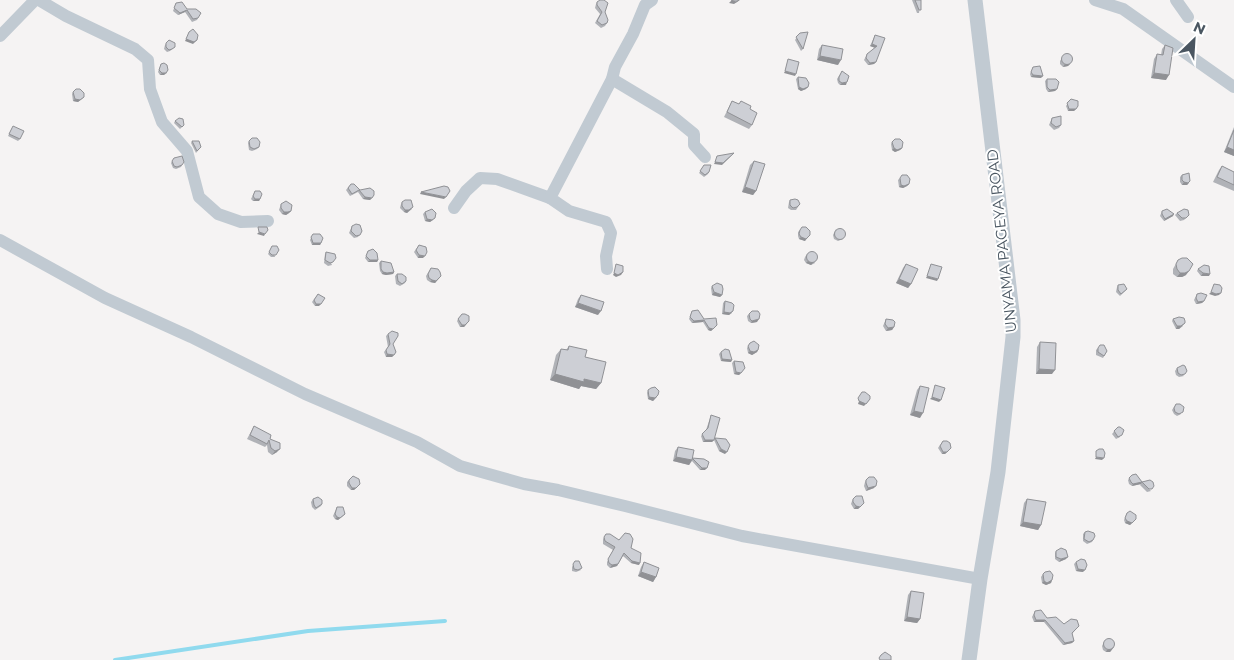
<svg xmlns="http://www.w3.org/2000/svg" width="1234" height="660" font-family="Montserrat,sans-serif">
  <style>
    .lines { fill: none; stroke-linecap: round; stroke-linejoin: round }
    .stream { stroke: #90daee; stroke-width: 4 }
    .minor { stroke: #c1cad2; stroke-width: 12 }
    .tertiary { stroke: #c1cad2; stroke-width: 15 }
    .wall { fill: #b0b2b7 }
    .shaded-wall { fill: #909195 }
    .building { fill: #cdcfd5; stroke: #909195 }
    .labels { text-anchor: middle; stroke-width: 4; stroke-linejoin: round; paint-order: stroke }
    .street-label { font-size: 15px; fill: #4a5661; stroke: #fff }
  </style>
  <rect width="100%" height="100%" fill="#f5f3f3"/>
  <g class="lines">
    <path class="stream" d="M 115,660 L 308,631 L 445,621"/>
    <g class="minor">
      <path d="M 39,0 L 66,16 L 135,49 L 148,60 L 150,89 L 162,122 L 187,151 L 199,197 L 218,214 L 241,222 L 268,221"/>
      <path d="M 1095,0 L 1123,9 L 1234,87"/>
      <path d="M 1176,0 L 1188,17"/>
      <path d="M 0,36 L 35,0"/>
      <path d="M 612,79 L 667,112 L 694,134 L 694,145 L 705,157"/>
      <path d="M 454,208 L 466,191 L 480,178 L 497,179 L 550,198"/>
      <path d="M 0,240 L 105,298 L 191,337 L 305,394 L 417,442 L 460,466 L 524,484 L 558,490 L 625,506 L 742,536 L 980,579"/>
      <path d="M 607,269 L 606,256 L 611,233 L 606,222 L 569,211 L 550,198 L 612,79 L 615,67 L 633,34 L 645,5 L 652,0"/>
    </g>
    <path class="tertiary" d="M 969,660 L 980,579 L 998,472 L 1013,337 L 1013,320 L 975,0"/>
  </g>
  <g class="wall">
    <path d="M 912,0 L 921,0 L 919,13 L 917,13 Z"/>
    <path d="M 597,2 L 607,23 L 605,26 L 601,28 L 595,23 L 600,14 L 595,8 L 596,4 Z"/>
    <path d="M 176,3 L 187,9 L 198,18 L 197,20 L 192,22 L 185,12 L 178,15 L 173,11 Z"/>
    <path d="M 800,33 L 803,49 L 801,51 L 795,40 Z"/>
    <path d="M 875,35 L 876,62 L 874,64 L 868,65 L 864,60 L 867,54 L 875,48 L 870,46 Z"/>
    <path d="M 169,40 L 175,47 L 170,51 L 167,52 L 164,49 L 165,45 Z"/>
    <path d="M 822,45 L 838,65 L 817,60 L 819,49 Z"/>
    <path d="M 1165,45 L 1166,80 L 1151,78 L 1154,59 L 1157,54 L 1161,55 L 1162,49 Z"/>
    <path d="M 1065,54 L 1072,61 L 1068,66 L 1063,67 L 1060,64 L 1060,61 Z"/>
    <path d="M 161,64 L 167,73 L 164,75 L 160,75 L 158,72 Z"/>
    <path d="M 1033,67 L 1041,78 L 1031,77 L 1030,74 Z"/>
    <path d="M 842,71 L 846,85 L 840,85 L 838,83 L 837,79 Z"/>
    <path d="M 798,77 L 806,89 L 801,91 L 798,89 L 796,79 Z"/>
    <path d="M 1047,79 L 1057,89 L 1055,91 L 1048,92 L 1046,89 L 1045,81 Z"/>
    <path d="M 73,92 L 84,97 L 78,102 L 73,101 L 72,94 Z"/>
    <path d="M 1071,99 L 1078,106 L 1074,111 L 1068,111 L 1066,106 Z"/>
    <path d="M 732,101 L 739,104 L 741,101 L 750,109 L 752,125 L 749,129 L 724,117 Z"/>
    <path d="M 1052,118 L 1061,125 L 1059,128 L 1054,130 L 1049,125 Z"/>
    <path d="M 175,121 L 184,125 L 180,129 L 174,123 Z"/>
    <path d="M 1234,127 L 1234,156 L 1224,152 Z"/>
    <path d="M 12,128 L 20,139 L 18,141 L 8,136 Z"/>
    <path d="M 192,141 L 201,147 L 196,153 L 191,143 Z"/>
    <path d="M 249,141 L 259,147 L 257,149 L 252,151 L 249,150 L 248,143 Z"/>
    <path d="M 892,142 L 902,148 L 900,150 L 895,152 L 892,150 L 891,144 Z"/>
    <path d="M 174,158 L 182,165 L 181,167 L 176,169 L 173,168 L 171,163 Z"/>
    <path d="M 754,161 L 756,191 L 753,195 L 742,192 L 750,165 Z"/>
    <path d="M 704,165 L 709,172 L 708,174 L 704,177 L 699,173 Z"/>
    <path d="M 1222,166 L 1234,172 L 1234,191 L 1213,182 L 1219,170 Z"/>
    <path d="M 1182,175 L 1189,183 L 1187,185 L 1182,185 L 1180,182 L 1180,177 Z"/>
    <path d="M 900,178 L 909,184 L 907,186 L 903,188 L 899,187 L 898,180 Z"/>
    <path d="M 351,184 L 360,190 L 374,195 L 370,200 L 363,199 L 358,192 L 350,196 L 346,190 Z"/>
    <path d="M 255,191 L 260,199 L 259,201 L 253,201 L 251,199 Z"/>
    <path d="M 790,200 L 800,204 L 796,210 L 791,210 L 788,208 L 789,202 Z"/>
    <path d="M 402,202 L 412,209 L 407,213 L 404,212 L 400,208 L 401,204 Z"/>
    <path d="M 281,204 L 291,211 L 289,213 L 286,215 L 282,214 L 279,210 Z"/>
    <path d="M 1162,211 L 1173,216 L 1164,221 L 1160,216 Z"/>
    <path d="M 425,212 L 433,220 L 430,222 L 425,221 L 423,214 Z"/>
    <path d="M 1177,213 L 1189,215 L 1184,220 L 1180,221 L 1175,215 Z"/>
    <path d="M 352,226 L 362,231 L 358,237 L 354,238 L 349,233 Z"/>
    <path d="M 836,229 L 843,239 L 838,241 L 834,239 L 833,235 Z"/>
    <path d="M 800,230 L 810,235 L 805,241 L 799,239 L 798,236 L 798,232 Z"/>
    <path d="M 313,234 L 321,243 L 320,245 L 312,245 L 310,240 Z"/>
    <path d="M 419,245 L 423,258 L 418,258 L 414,252 Z"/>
    <path d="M 272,246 L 275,257 L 271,257 L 268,254 Z"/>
    <path d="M 368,251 L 378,260 L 377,262 L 368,262 L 365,258 Z"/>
    <path d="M 326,252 L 332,265 L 328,266 L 324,263 L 325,254 Z"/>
    <path d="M 807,254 L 815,263 L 811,265 L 806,263 L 804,260 L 805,257 Z"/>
    <path d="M 1178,260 L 1186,275 L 1182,277 L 1177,277 L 1173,274 L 1173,269 Z"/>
    <path d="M 381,261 L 394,272 L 393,274 L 386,275 L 382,274 L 380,271 L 379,263 Z"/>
    <path d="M 906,264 L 911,284 L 908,288 L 896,283 L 903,268 Z"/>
    <path d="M 431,268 L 441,276 L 435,283 L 430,282 L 427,280 L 426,276 Z"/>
    <path d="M 1198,269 L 1209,276 L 1201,276 L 1197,271 Z"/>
    <path d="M 397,274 L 406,281 L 405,283 L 400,286 L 396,284 L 395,276 Z"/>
    <path d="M 1118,285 L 1127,289 L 1120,296 L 1116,292 L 1117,287 Z"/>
    <path d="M 712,286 L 722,295 L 720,297 L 712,295 L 711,288 Z"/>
    <path d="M 318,294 L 319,306 L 315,306 L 312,302 Z"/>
    <path d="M 1197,294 L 1204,301 L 1202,303 L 1196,304 L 1194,300 Z"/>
    <path d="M 581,295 L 598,315 L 575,307 L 578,299 Z"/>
    <path d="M 725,301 L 732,313 L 729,315 L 722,314 L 723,303 Z"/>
    <path d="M 692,311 L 704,319 L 717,325 L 711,331 L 708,330 L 703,322 L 692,323 L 689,319 Z"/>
    <path d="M 462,314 L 469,321 L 464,327 L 460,327 L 457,321 Z"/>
    <path d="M 749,314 L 757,322 L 751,323 L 748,321 L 747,316 Z"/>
    <path d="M 886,319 L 894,327 L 892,330 L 886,331 L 883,326 Z"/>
    <path d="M 1173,319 L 1183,326 L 1179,329 L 1176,329 L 1172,321 Z"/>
    <path d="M 388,334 L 396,352 L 392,357 L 386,357 L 384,352 L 388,347 L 386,336 Z"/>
    <path d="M 1040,342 L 1052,374 L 1036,374 L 1037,347 Z"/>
    <path d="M 750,343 L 758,350 L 757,352 L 752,355 L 748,353 L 747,348 Z"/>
    <path d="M 569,346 L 585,357 L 601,383 L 596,389 L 581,386 L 579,389 L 550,380 L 556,355 L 561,349 L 566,350 Z"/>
    <path d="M 1098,348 L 1107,351 L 1103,358 L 1096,355 L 1096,350 Z"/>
    <path d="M 721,352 L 731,362 L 721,361 L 719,354 Z"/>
    <path d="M 734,361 L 745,368 L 739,375 L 734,374 L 732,363 Z"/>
    <path d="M 1177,368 L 1184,376 L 1179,377 L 1176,375 L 1175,371 Z"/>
    <path d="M 920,386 L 920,418 L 910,415 L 917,390 Z"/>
    <path d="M 648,390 L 657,397 L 653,401 L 648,399 L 647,393 Z"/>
    <path d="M 1176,404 L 1181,414 L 1177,416 L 1174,414 L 1172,410 Z"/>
    <path d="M 711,415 L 714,440 L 712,442 L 703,442 L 701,436 L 706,430 Z"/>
    <path d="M 254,426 L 270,439 L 277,452 L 272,455 L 268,452 L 267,445 L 265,447 L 247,439 Z"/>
    <path d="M 1118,427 L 1120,437 L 1116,439 L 1112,434 Z"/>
    <path d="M 715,438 L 725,454 L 719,451 L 714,440 Z"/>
    <path d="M 943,441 L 951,448 L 945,454 L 942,454 L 938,448 Z"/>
    <path d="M 678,447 L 693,458 L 705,470 L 700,470 L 692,461 L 689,465 L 673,461 L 675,451 Z"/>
    <path d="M 1132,475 L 1142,482 L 1141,484 L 1132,486 L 1129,484 L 1128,480 Z"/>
    <path d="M 349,480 L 360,484 L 354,490 L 351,490 L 347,486 L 347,482 Z"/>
    <path d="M 866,480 L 874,488 L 866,491 L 864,486 L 865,482 Z"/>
    <path d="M 1142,482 L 1151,491 L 1147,492 L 1140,485 Z"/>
    <path d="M 313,499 L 322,504 L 321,506 L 315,510 L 312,507 L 311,502 Z"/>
    <path d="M 853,499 L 862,505 L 858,509 L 854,509 L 851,504 L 852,501 Z"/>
    <path d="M 1027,499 L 1041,525 L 1038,530 L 1020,526 L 1024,503 Z"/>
    <path d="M 337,507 L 345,514 L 338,520 L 335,519 L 333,516 Z"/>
    <path d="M 1127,513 L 1134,521 L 1130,525 L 1125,523 L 1124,520 Z"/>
    <path d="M 1085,532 L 1093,540 L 1092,542 L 1087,544 L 1083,541 L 1083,534 Z"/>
    <path d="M 606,534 L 619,540 L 631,548 L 639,565 L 631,563 L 623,556 L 617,566 L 610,568 L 607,565 L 607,562 L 613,550 L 603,544 L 603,539 Z"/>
    <path d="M 1056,551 L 1066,559 L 1059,562 L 1055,559 L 1055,553 Z"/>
    <path d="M 575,561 L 581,570 L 576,572 L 572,571 L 572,567 Z"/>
    <path d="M 644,562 L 656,577 L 653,582 L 638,576 L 641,567 Z"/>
    <path d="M 1076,562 L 1083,572 L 1076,571 L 1074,564 Z"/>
    <path d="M 1043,574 L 1052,580 L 1051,583 L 1046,585 L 1042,583 L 1041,577 Z"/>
    <path d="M 911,591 L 920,619 L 917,623 L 904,621 L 908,595 Z"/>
    <path d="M 1035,611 L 1047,618 L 1077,628 L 1072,634 L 1074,641 L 1072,643 L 1063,645 L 1044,622 L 1034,622 L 1032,617 Z"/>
    <path d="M 1105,640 L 1114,647 L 1110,652 L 1106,652 L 1103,650 L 1102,646 Z"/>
  </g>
  <g class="shaded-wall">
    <path d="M 740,0 L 734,4 L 729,3 L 731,1 Z"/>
    <path d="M 187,10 L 185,12 L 178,15 L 180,13 Z"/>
    <path d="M 186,39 L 197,40 L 193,44 L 185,41 Z"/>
    <path d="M 872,44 L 877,46 L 876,48 L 870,46 Z"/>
    <path d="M 820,56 L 841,60 L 838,65 L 817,60 Z"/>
    <path d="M 876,62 L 874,64 L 868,65 L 870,63 Z"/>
    <path d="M 1065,64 L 1070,64 L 1068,66 L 1063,67 Z"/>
    <path d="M 168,70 L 164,75 L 160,75 L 162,73 Z"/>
    <path d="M 785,71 L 796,74 L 795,76 L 784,73 Z"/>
    <path d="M 1154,73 L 1169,75 L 1166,80 L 1151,78 Z"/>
    <path d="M 1033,75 L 1043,76 L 1041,78 L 1031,77 Z"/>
    <path d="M 847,82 L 846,85 L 840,85 L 842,83 Z"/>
    <path d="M 799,87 L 808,87 L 806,89 L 801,91 L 798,89 Z"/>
    <path d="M 1057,89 L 1055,91 L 1048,92 L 1050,90 Z"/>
    <path d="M 84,97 L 78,102 L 73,101 L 75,99 Z"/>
    <path d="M 1069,109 L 1076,109 L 1074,111 L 1068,111 Z"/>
    <path d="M 1227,147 L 1234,150 L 1234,156 L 1224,152 Z"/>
    <path d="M 894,148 L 902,148 L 900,150 L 895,152 L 892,150 Z"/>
    <path d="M 734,153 L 722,165 L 714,164 L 715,162 Z"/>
    <path d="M 1190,181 L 1187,185 L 1182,185 L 1184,182 Z"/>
    <path d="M 909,184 L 907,186 L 903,188 L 899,187 L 901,185 Z"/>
    <path d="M 745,187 L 756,191 L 753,195 L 742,192 Z"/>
    <path d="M 421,192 L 446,197 L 444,199 L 420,194 Z"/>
    <path d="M 365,197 L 372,198 L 370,200 L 363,199 Z"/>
    <path d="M 255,199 L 260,199 L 259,201 L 253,201 Z"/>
    <path d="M 413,207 L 407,213 L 404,212 L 405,210 Z"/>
    <path d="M 291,211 L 289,213 L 286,215 L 282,214 L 284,212 Z"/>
    <path d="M 1174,214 L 1173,216 L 1164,221 L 1165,219 Z"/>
    <path d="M 435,218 L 430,222 L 425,221 L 427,219 Z"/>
    <path d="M 259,232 L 265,234 L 264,236 L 257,234 Z"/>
    <path d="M 801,237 L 806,239 L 805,241 L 799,239 Z"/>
    <path d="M 313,243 L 321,243 L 320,245 L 312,245 Z"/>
    <path d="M 419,255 L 425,256 L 423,258 L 418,258 Z"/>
    <path d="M 370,260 L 378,260 L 377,262 L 368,262 Z"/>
    <path d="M 816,260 L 811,265 L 806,263 L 808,261 Z"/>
    <path d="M 1189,271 L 1186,275 L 1182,277 L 1177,277 L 1180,273 Z"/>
    <path d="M 383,272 L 394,272 L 393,274 L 386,275 L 382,274 Z"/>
    <path d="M 623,272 L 621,275 L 616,277 L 613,275 L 614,273 Z"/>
    <path d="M 1203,273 L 1210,274 L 1209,276 L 1201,276 Z"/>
    <path d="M 441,276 L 435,283 L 430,282 L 432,280 Z"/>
    <path d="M 927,276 L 938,279 L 937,281 L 926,278 Z"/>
    <path d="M 899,279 L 911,284 L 908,288 L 896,283 Z"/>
    <path d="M 714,292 L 722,295 L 720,297 L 712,295 Z"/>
    <path d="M 1211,292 L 1221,293 L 1219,295 L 1215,296 L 1209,294 Z"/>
    <path d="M 1204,301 L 1202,303 L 1196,304 L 1198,302 Z"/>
    <path d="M 578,303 L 601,311 L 598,315 L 575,307 Z"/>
    <path d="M 316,304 L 321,304 L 319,306 L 315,306 Z"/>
    <path d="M 733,311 L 729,315 L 722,314 L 724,312 Z"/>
    <path d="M 759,319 L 757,322 L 751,323 L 752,321 Z"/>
    <path d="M 704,320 L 703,322 L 692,323 L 694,321 Z"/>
    <path d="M 469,321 L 464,327 L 460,327 L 462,325 Z"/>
    <path d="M 1185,323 L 1179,329 L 1176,329 L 1177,326 Z"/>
    <path d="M 717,325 L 711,331 L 708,330 L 709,328 Z"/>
    <path d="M 894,327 L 892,330 L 886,331 L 888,328 Z"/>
    <path d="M 758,350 L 757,352 L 752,355 L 748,353 L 750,351 Z"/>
    <path d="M 387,354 L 394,355 L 392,357 L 386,357 Z"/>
    <path d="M 722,359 L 732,360 L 731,362 L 721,361 Z"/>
    <path d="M 1039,369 L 1055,370 L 1052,374 L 1036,374 Z"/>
    <path d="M 736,372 L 741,373 L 739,375 L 734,374 Z"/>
    <path d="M 555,374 L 584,379 L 601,383 L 596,389 L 581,386 L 579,389 L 550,380 Z"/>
    <path d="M 658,395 L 653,401 L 648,399 L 649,397 Z"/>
    <path d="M 932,397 L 941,400 L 939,402 L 930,399 Z"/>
    <path d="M 870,399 L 864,406 L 858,404 L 859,401 Z"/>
    <path d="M 914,411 L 923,413 L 920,418 L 910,415 Z"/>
    <path d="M 705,440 L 714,440 L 712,442 L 703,442 Z"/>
    <path d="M 951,448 L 945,454 L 942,454 L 943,452 Z"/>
    <path d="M 280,449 L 277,452 L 272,455 L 275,451 Z"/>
    <path d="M 721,449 L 727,452 L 725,454 L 719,451 Z"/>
    <path d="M 676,457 L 692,460 L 689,465 L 673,461 Z"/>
    <path d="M 1096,457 L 1104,458 L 1102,460 L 1095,459 Z"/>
    <path d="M 702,468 L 707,468 L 705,470 L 700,470 Z"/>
    <path d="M 1142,482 L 1141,484 L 1132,486 L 1133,484 Z"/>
    <path d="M 360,484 L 354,490 L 351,490 L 352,488 Z"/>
    <path d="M 876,486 L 874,488 L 866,491 L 868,488 Z"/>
    <path d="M 864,503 L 858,509 L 854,509 L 856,506 Z"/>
    <path d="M 345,514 L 338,520 L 335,519 L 337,517 Z"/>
    <path d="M 1136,519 L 1130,525 L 1125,523 L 1127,521 Z"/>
    <path d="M 1023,522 L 1041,525 L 1038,530 L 1020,526 Z"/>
    <path d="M 1068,557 L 1066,559 L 1059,562 L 1061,559 Z"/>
    <path d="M 632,561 L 640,563 L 639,565 L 631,563 Z"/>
    <path d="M 618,564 L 617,566 L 610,568 L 612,565 Z"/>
    <path d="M 1078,569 L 1085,570 L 1083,572 L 1076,571 Z"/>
    <path d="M 641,572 L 656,577 L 653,582 L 638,576 Z"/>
    <path d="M 1052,580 L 1051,583 L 1046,585 L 1042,583 L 1044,581 Z"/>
    <path d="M 907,617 L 920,619 L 917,623 L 904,621 Z"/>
    <path d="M 1036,620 L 1045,620 L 1044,622 L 1034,622 Z"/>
    <path d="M 1074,641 L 1072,643 L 1063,645 L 1065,643 Z"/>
    <path d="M 1114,647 L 1110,652 L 1106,652 L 1107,650 Z"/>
  </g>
  <g class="building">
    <path d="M 600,0 L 604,0 L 608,3 L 605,12 L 608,20 L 607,23 L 602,25 L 597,21 L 602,12 L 597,5 L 597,2 Z"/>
    <path d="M 731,0 L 739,0 L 736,2 Z"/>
    <path d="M 915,0 L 921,0 L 921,10 L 919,10 Z"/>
    <path d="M 182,2 L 187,9 L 196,9 L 201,13 L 198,18 L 193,19 L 187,10 L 180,13 L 174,8 L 176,3 Z"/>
    <path d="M 193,29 L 198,35 L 197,40 L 194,42 L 186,39 L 189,32 Z"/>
    <path d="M 808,32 L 803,49 L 796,37 L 800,33 Z"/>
    <path d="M 875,35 L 885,38 L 876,62 L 870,63 L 866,58 L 867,54 L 877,46 L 872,44 Z"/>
    <path d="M 169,40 L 175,43 L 175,47 L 172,49 L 169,50 L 166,47 L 166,43 Z"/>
    <path d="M 822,45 L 843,49 L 841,60 L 820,56 Z"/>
    <path d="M 1165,45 L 1173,48 L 1169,75 L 1154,73 L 1157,54 L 1163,55 Z"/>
    <circle cx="1067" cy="59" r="5.5"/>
    <path d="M 788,59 L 799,62 L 796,74 L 785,71 Z"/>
    <path d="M 164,63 L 167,65 L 168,70 L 166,73 L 162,73 L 159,70 L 161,64 Z"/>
    <path d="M 1040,66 L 1043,76 L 1033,75 L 1031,72 L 1033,67 Z"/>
    <path d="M 842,71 L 849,76 L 847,82 L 842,83 L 839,81 L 839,77 Z"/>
    <path d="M 798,77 L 806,78 L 809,83 L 808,87 L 803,89 L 799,87 Z"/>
    <path d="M 1047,79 L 1056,79 L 1059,82 L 1057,89 L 1050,90 L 1047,87 Z"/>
    <path d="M 76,89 L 80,89 L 84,93 L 84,97 L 80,100 L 75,99 L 73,92 Z"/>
    <path d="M 1071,99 L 1078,101 L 1078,106 L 1076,109 L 1069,109 L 1067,103 Z"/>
    <path d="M 732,101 L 739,104 L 741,101 L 751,106 L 750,109 L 757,113 L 752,125 L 727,112 Z"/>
    <path d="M 1061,116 L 1061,125 L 1056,127 L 1051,123 L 1052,118 Z"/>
    <path d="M 179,118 L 183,119 L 184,125 L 182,127 L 175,121 Z"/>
    <path d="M 13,126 L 24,131 L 20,139 L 9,134 Z"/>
    <path d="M 1234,130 L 1234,150 L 1227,147 Z"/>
    <path d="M 252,138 L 257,138 L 260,142 L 259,147 L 254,149 L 250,147 L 249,141 Z"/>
    <path d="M 895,139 L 900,139 L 903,142 L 902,148 L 897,150 L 894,148 L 892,142 Z"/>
    <path d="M 192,141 L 199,141 L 201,147 L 197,151 Z"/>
    <path d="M 734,153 L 723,163 L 715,162 L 717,156 Z"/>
    <path d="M 182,156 L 184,162 L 182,165 L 177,167 L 174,166 L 172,161 L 174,158 Z"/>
    <path d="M 754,161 L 765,164 L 756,191 L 745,187 Z"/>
    <path d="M 704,165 L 711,165 L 709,172 L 705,175 L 700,171 Z"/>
    <path d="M 1222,166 L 1234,172 L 1234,185 L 1217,177 Z"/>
    <path d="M 1189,173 L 1190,181 L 1188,183 L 1184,182 L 1182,180 L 1182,175 Z"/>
    <path d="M 902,175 L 907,175 L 910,179 L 909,184 L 904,186 L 901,185 L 900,178 Z"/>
    <path d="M 351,184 L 354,184 L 360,190 L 370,188 L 374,191 L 374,195 L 372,198 L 365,197 L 359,190 L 352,194 L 348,188 Z"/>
    <path d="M 444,186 L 448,187 L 450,191 L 446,197 L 421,192 Z"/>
    <path d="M 255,191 L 260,191 L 262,194 L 260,199 L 255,199 L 253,196 Z"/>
    <path d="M 795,199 L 798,200 L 800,204 L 797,207 L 793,208 L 790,205 L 790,200 Z"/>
    <path d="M 405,200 L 411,200 L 413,207 L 409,210 L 405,210 L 402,206 L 402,202 Z"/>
    <path d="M 286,201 L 292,205 L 291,211 L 288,212 L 284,212 L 281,208 L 281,204 Z"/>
    <path d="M 432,209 L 436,213 L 435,218 L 432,220 L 427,219 L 425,212 Z"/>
    <path d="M 1167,209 L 1174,214 L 1165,219 L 1162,214 L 1162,211 Z"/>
    <path d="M 1184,209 L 1188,210 L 1189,215 L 1186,218 L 1182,218 L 1177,213 Z"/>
    <path d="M 356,224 L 360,225 L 362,231 L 360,235 L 356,236 L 351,231 L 352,226 Z"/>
    <path d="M 258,227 L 267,227 L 268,230 L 265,234 L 259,232 Z"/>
    <path d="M 802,227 L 806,227 L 810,231 L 810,235 L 806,239 L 801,237 L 799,234 L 800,230 Z"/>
    <circle cx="840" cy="234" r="5.5"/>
    <path d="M 313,234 L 320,234 L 323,238 L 321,243 L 313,243 L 311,237 Z"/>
    <path d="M 419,245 L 426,247 L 427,252 L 425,256 L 419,255 L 416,250 Z"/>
    <path d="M 272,246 L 277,246 L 279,250 L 276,255 L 272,255 L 269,252 Z"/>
    <path d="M 373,249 L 377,253 L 378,260 L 370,260 L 366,256 L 368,251 Z"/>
    <circle cx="812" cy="257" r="5.5"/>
    <path d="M 326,252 L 335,254 L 336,258 L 333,262 L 330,263 L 325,260 Z"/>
    <path d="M 1182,258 L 1187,258 L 1193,264 L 1189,271 L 1185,273 L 1180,273 L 1177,269 L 1176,264 L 1178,260 Z"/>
    <path d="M 381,261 L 391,263 L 394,272 L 387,273 L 383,272 L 381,269 Z"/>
    <path d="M 616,264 L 623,266 L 623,272 L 618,275 L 614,273 Z"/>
    <path d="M 906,264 L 918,269 L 911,284 L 899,279 Z"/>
    <path d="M 931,264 L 942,267 L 938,279 L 927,276 Z"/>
    <path d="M 1204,265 L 1209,266 L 1210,274 L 1203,273 L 1198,269 Z"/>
    <path d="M 431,268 L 438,269 L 440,272 L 441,276 L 436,281 L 432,280 L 429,278 L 428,274 Z"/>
    <path d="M 397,274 L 402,274 L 406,277 L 406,281 L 402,284 L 398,281 Z"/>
    <path d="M 717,283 L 722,285 L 723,289 L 722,295 L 714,292 L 712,286 Z"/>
    <path d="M 1124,284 L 1127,289 L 1121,294 L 1118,290 L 1118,285 Z"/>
    <path d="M 1214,284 L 1220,285 L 1222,288 L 1221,293 L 1216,294 L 1211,292 Z"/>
    <path d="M 1201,293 L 1207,295 L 1204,301 L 1198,302 L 1196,298 L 1197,294 Z"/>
    <path d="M 318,294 L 325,298 L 321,304 L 316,304 L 314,300 Z"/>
    <path d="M 581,295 L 604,302 L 601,311 L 578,303 Z"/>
    <path d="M 725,301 L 732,303 L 734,305 L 733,311 L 730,313 L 724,312 Z"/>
    <path d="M 698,310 L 704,319 L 716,318 L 717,325 L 713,329 L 709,328 L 704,320 L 694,321 L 690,317 L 692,311 Z"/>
    <path d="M 752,311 L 758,311 L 760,314 L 759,319 L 752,321 L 750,319 L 749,314 Z"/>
    <path d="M 462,314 L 465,314 L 469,316 L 469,321 L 465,325 L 462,325 L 458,319 Z"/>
    <path d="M 1179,317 L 1184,318 L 1185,321 L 1185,323 L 1181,326 L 1177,326 L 1173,319 Z"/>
    <path d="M 886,319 L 893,320 L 895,322 L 894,327 L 888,328 L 885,324 Z"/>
    <path d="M 392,331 L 398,333 L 398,336 L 393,344 L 396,352 L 394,355 L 387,354 L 386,350 L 390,344 L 388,334 Z"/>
    <path d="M 754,341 L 759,345 L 758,350 L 754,352 L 750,351 L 748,346 L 750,343 Z"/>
    <path d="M 1040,342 L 1056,343 L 1055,370 L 1039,369 Z"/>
    <path d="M 1100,345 L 1104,345 L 1107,351 L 1104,356 L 1098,352 L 1098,348 Z"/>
    <path d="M 569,346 L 587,350 L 585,357 L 606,362 L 601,383 L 584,379 L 584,382 L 555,374 L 561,349 L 568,350 Z"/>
    <path d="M 725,349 L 729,350 L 732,360 L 722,359 L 721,352 Z"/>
    <path d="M 734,361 L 743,362 L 745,368 L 741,373 L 736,372 Z"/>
    <path d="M 1183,365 L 1185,366 L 1187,371 L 1185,374 L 1181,375 L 1178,373 L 1177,368 Z"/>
    <path d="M 935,385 L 945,388 L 941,400 L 932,397 Z"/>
    <path d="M 920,386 L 929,388 L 923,413 L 914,411 Z"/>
    <path d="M 655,387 L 659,391 L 658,395 L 655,398 L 649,397 L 648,390 L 651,388 Z"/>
    <path d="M 862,392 L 865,392 L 870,396 L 870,399 L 866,404 L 859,401 L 858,398 Z"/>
    <path d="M 1176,404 L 1180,404 L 1184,407 L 1183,412 L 1179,414 L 1175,412 L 1174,408 Z"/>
    <path d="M 711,415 L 720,418 L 714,440 L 705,440 L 702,434 L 708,428 Z"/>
    <path d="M 254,426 L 271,435 L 270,439 L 280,443 L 280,449 L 275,451 L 271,448 L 269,440 L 267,444 L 250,435 Z"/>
    <path d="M 1118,427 L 1120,427 L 1124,430 L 1122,435 L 1118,437 L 1114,431 Z"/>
    <path d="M 715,438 L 726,439 L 730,445 L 727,452 L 721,449 Z"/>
    <path d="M 943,441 L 947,441 L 950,443 L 951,448 L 947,452 L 943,452 L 940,446 Z"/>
    <path d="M 678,447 L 694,450 L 692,460 L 676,457 Z"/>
    <path d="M 1099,449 L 1103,449 L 1105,453 L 1104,458 L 1096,457 L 1096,451 Z"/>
    <path d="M 692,458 L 704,459 L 709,462 L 707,468 L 702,468 Z"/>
    <path d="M 1136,474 L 1142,482 L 1133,484 L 1131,482 L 1129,478 L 1132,475 Z"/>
    <path d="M 353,476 L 359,479 L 360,484 L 356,488 L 352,488 L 349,483 L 349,480 Z"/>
    <path d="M 869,477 L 874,477 L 877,481 L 876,486 L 868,488 L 866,483 L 866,480 Z"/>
    <path d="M 1150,480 L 1153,482 L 1154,486 L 1152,489 L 1149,489 L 1142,482 Z"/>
    <path d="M 856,496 L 862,496 L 864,503 L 860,507 L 856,506 L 853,502 L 853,499 Z"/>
    <path d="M 318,497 L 322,500 L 322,504 L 316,508 L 314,505 L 313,499 Z"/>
    <path d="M 1027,499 L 1046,502 L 1041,525 L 1023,522 Z"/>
    <path d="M 337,507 L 343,507 L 345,514 L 340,518 L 337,517 L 335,514 Z"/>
    <path d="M 1130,511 L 1136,515 L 1136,519 L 1132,523 L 1127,521 L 1125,518 L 1127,513 Z"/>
    <path d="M 1088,531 L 1094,533 L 1095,536 L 1093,540 L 1089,542 L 1084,539 L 1085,532 Z"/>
    <path d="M 625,533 L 630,534 L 633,539 L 631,548 L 641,553 L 640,563 L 632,561 L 624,553 L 618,564 L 612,565 L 609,563 L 608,559 L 615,547 L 605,541 L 604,537 L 606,534 L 610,534 L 619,540 Z"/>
    <path d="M 1061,548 L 1066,550 L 1068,557 L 1061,559 L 1056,557 L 1056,551 Z"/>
    <path d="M 1081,559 L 1085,560 L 1087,565 L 1085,570 L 1078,569 L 1076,562 Z"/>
    <path d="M 575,561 L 579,561 L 582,568 L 578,570 L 574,569 L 573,564 Z"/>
    <path d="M 644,562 L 659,568 L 656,577 L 641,572 Z"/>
    <path d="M 1050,571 L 1053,575 L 1052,580 L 1047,583 L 1044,581 L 1043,574 L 1045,572 Z"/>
    <path d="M 911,591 L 924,593 L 920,619 L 907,617 Z"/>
    <path d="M 1041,610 L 1047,618 L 1056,617 L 1064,624 L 1071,619 L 1077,620 L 1079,626 L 1072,633 L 1074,641 L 1065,643 L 1045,620 L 1036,620 L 1034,615 L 1035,611 Z"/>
    <circle cx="1109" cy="644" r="5.5"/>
    <path d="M 885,652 L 891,656 L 891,660 L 880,660 L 879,658 L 881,655 Z"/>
  </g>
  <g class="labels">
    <g class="street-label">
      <text transform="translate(1002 241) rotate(-96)" y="5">UNYAMA PAGEYA ROAD</text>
    </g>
  </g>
  <g transform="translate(1194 40) rotate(25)" stroke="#ffffff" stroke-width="4" paint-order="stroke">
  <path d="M0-4L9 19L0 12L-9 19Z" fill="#4a5661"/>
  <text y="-8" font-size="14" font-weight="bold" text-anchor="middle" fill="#4a5661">N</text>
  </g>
</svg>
